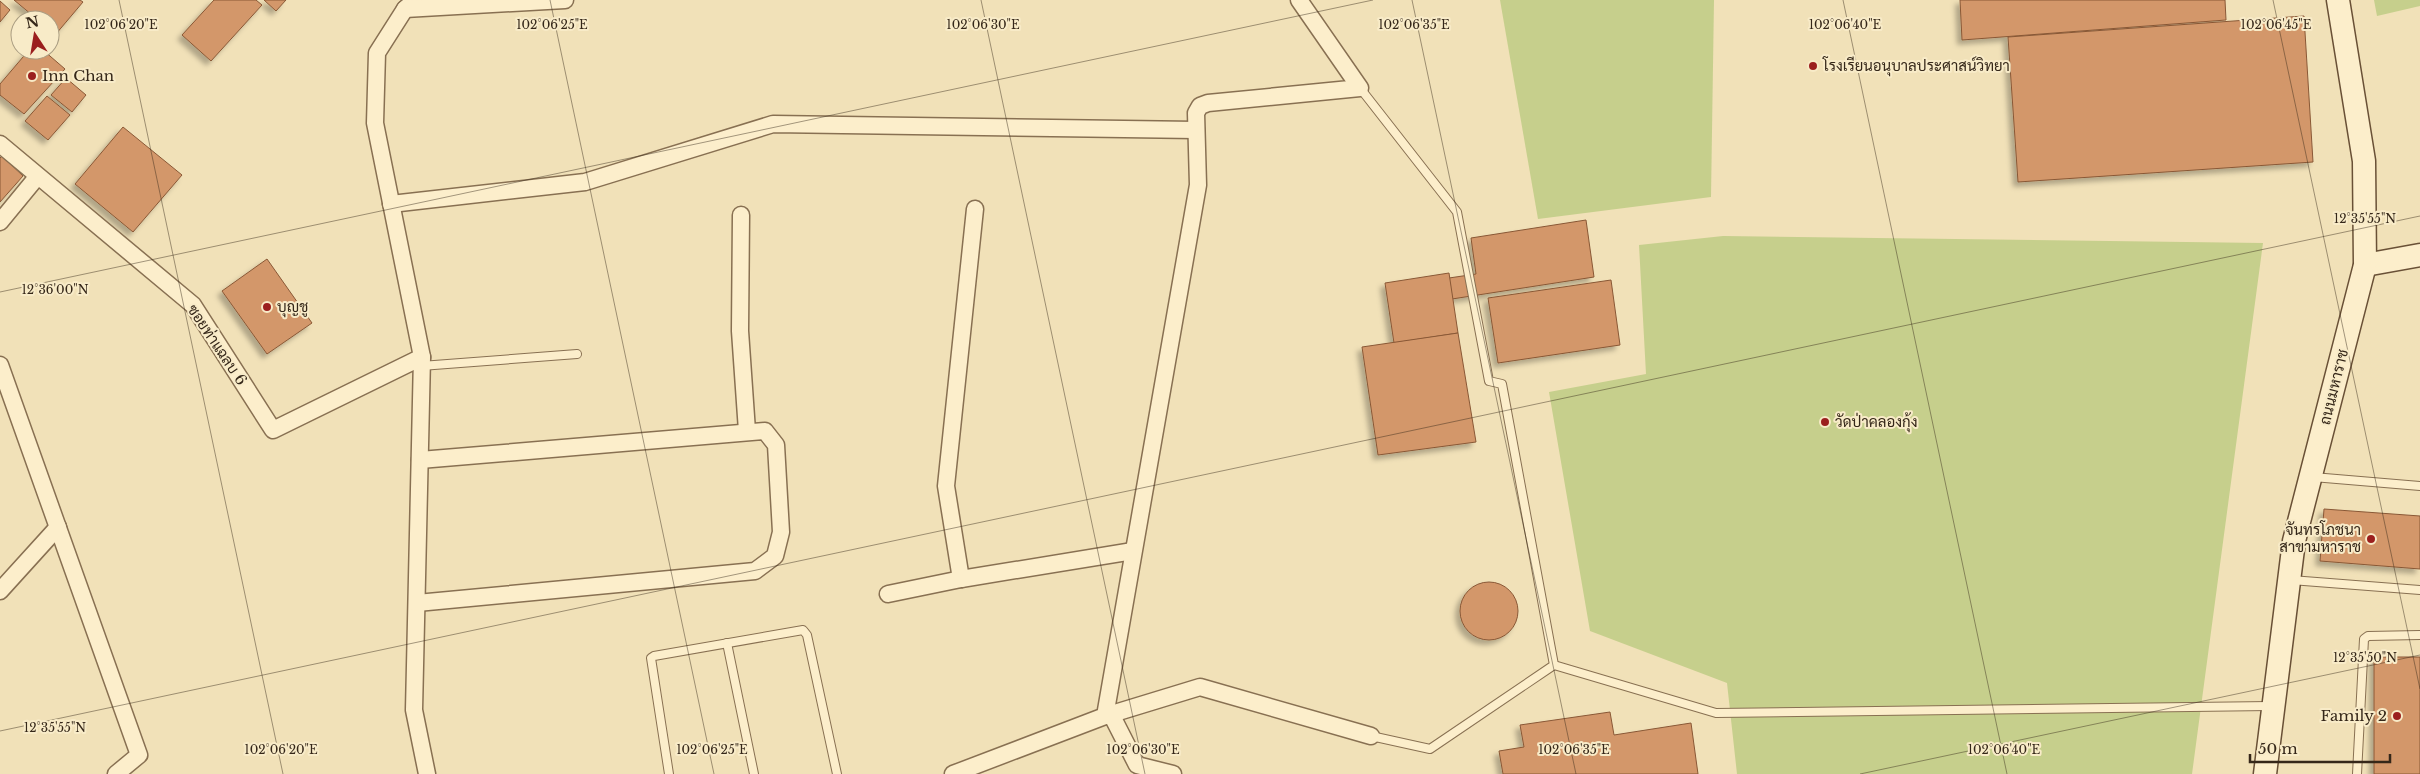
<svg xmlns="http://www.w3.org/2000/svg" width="2420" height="774" font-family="'Libre Baskerville',Sarabun,serif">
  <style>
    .green { fill: #c6cf8c }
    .building { fill: #d3976a; stroke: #895836; filter: url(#shadow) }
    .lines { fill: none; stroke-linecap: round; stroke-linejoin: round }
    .lane-casing { stroke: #887052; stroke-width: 10 }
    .street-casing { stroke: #887052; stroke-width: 19 }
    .secondary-casing { stroke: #695036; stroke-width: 25 }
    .lane { stroke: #fceecb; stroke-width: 8 }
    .street { stroke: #fceecb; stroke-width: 16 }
    .secondary { stroke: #fceecb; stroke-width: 22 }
    .ticks { fill: none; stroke: #352719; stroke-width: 1; stroke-opacity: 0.45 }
    .poi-dot { fill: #9b1f1e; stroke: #f8ebc8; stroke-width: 2 }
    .labels { text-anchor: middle; stroke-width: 4; stroke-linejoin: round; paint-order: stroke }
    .poi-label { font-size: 15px; fill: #352719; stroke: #f8ebc8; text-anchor: start }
    .street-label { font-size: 15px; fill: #352719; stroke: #f8ebc8 }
    .ticks-label { font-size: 12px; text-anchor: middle; fill: #352719; stroke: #f8ebc8; stroke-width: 4; stroke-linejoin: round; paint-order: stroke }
  </style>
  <defs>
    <filter id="shadow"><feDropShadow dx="-4.5" dy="4.5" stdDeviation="2.5" flood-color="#0004"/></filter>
  </defs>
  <rect width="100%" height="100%" fill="#f1e1b8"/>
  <g class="green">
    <path d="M 1500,0 L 1714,0 L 1711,197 L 1538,219 Z"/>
    <path d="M 2374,0 L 2420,0 L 2420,6 L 2377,16 Z"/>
    <path d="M 1723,236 L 2263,243 L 2192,774 L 1737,774 L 1727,683 L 1590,631 L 1549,392 L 1646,374 L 1639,245 Z"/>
  </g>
  <g class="building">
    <path d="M 14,0 L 80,0 L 83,2 L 50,41 L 50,20 L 38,20 Z"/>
    <path d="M 214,0 L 256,0 L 262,5 L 211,61 L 182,35 Z"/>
    <path d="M 264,0 L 286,0 L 276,11 Z"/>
    <path d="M 1960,0 L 2225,0 L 2226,20 L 1962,40 Z"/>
    <path d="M 0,1 L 10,10 L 0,22 Z"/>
    <path d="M 2304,16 L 2313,162 L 2018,182 L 2008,37 Z"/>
    <path d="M 29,50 L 43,50 L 65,69 L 24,114 L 0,95 L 0,84 Z"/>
    <path d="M 66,78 L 86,95 L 72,112 L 51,95 Z"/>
    <path d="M 47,96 L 70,115 L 48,140 L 25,121 Z"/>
    <path d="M 123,127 L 182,175 L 133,232 L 75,184 Z"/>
    <path d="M 2,156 L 23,176 L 0,202 L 0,158 Z"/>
    <path d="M 1586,220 L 1594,277 L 1452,299 L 1449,278 L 1476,274 L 1471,238 Z"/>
    <path d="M 267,259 L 312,323 L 267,354 L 222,291 Z"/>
    <path d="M 1449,273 L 1458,333 L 1394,343 L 1385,283 Z"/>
    <path d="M 1611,280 L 1620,345 L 1498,363 L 1488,298 Z"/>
    <path d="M 1458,333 L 1476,442 L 1378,455 L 1362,347 Z"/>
    <path d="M 2324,509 L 2420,516 L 2420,569 L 2320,561 Z"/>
    <circle cx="1489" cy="611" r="29"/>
    <rect x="2374" y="657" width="46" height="117"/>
    <path d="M 1610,712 L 1614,735 L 1691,723 L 1698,774 L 1503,774 L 1499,751 L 1524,747 L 1520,725 Z"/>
  </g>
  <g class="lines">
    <defs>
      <g id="lane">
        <path d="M 1360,88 L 1457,212 L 1489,381 L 1502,384 L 1554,665 L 1430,749 L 1371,736"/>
        <path d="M 421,366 L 577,354"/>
        <path d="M 2313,477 L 2420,486"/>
        <path d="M 2291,580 L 2420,590"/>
        <path d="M 727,643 L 754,774"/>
        <path d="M 1554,665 L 1716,713 L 2270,706"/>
        <path d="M 669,774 L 651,658 L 654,656 L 803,630 L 807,635 L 837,774"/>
        <path d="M 2357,774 L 2364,639 L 2368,636 L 2420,635"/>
      </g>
      <g id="street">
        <path d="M 415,0 L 405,9 L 377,53 L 375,123 L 422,357 L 414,710 L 427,774"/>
        <path d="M 405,9 L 565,0"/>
        <path d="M 0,144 L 193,305 L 273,430 L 422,357"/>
        <path d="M 391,204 L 585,182 L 773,124 L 1196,130"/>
        <path d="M 741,215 L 740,331 L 747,431"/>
        <path d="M 0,222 L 37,177"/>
        <path d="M 0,365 L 139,755 L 116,774"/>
        <path d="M 961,579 L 946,486 L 975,209"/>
        <path d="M 0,591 L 58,527"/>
        <path d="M 888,594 L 961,579 L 1133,551"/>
        <path d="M 417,603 L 755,571 L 775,556 L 781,532 L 776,445 L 765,431 L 420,460"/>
        <path d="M 1111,714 L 1137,765 L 1173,774"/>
        <path d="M 1105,716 L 1200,687 L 1371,736"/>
        <path d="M 953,774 L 1105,716 L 1198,185 L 1196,113 L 1200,106 L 1208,103 L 1360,88 L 1299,0"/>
      </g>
      <g id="secondary">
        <path d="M 2365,265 L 2420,255"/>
        <path d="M 2265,774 L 2294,541 L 2365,265 L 2364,161 L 2338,0"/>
      </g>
    </defs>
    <use href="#lane" class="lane-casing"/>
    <use href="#street" class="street-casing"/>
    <use href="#secondary" class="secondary-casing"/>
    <use href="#lane" class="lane"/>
    <use href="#street" class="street"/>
    <use href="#secondary" class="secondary"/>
  </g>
  <path class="ticks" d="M 119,0 L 283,774M 550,0 L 714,774M 981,0 L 1145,774M 1412,0 L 1576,774M 1843,0 L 2007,774M 2273,0 L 2420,689M 0,292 L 1373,0M 0,731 L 2420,216M 1860,774 L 2420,655"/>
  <g class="poi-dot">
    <circle cx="1813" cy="66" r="5"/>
    <circle cx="32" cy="76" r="5"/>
    <circle cx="267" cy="307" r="5"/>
    <circle cx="1825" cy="422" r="5"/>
    <circle cx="2371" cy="539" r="5"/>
    <circle cx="2397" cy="716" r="5"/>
  </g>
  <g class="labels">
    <g class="poi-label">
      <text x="1823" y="71">โรงเรียนอนุบาลประศาสน์วิทยา</text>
      <text x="42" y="81">Inn Chan</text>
      <text x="277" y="312">บุญชู</text>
      <text x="1835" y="427">วัดป่าคลองกุ้ง</text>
      <text x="2361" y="535" text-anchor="end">จันทรโภชนา<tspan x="2361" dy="17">สาขามหาราช</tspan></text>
      <text x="2387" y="721" text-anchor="end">Family 2</text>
    </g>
    <g class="street-label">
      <text transform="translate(217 345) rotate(56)" y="5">ซอยท่าแฉลบ 6</text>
      <text transform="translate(2334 387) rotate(-76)" y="5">ถนนมหาราช</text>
    </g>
  </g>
  <g class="ticks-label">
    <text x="121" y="29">102°06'20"E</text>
    <text x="552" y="29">102°06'25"E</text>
    <text x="983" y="29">102°06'30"E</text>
    <text x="1414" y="29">102°06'35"E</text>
    <text x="1845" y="29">102°06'40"E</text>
    <text x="2276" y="29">102°06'45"E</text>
    <text x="2365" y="223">12°35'55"N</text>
    <text x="55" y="294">12°36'00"N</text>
    <text x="2365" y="662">12°35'50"N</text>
    <text x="55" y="732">12°35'55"N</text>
    <text x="281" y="754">102°06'20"E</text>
    <text x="712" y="754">102°06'25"E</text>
    <text x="1143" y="754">102°06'30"E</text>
    <text x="1574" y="754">102°06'35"E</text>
    <text x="2004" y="754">102°06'40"E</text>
  </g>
  <g transform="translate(35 35) rotate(348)"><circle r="24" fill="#f8ebc8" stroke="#aa9d82"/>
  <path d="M0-4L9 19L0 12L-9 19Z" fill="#9b1f1e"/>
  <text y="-8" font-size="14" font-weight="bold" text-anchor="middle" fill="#352719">N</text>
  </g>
  <path d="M2250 754v8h140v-8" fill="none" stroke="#352719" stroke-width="2.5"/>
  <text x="2258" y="754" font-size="15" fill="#352719" stroke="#f8ebc8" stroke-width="4" paint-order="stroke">50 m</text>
</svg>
